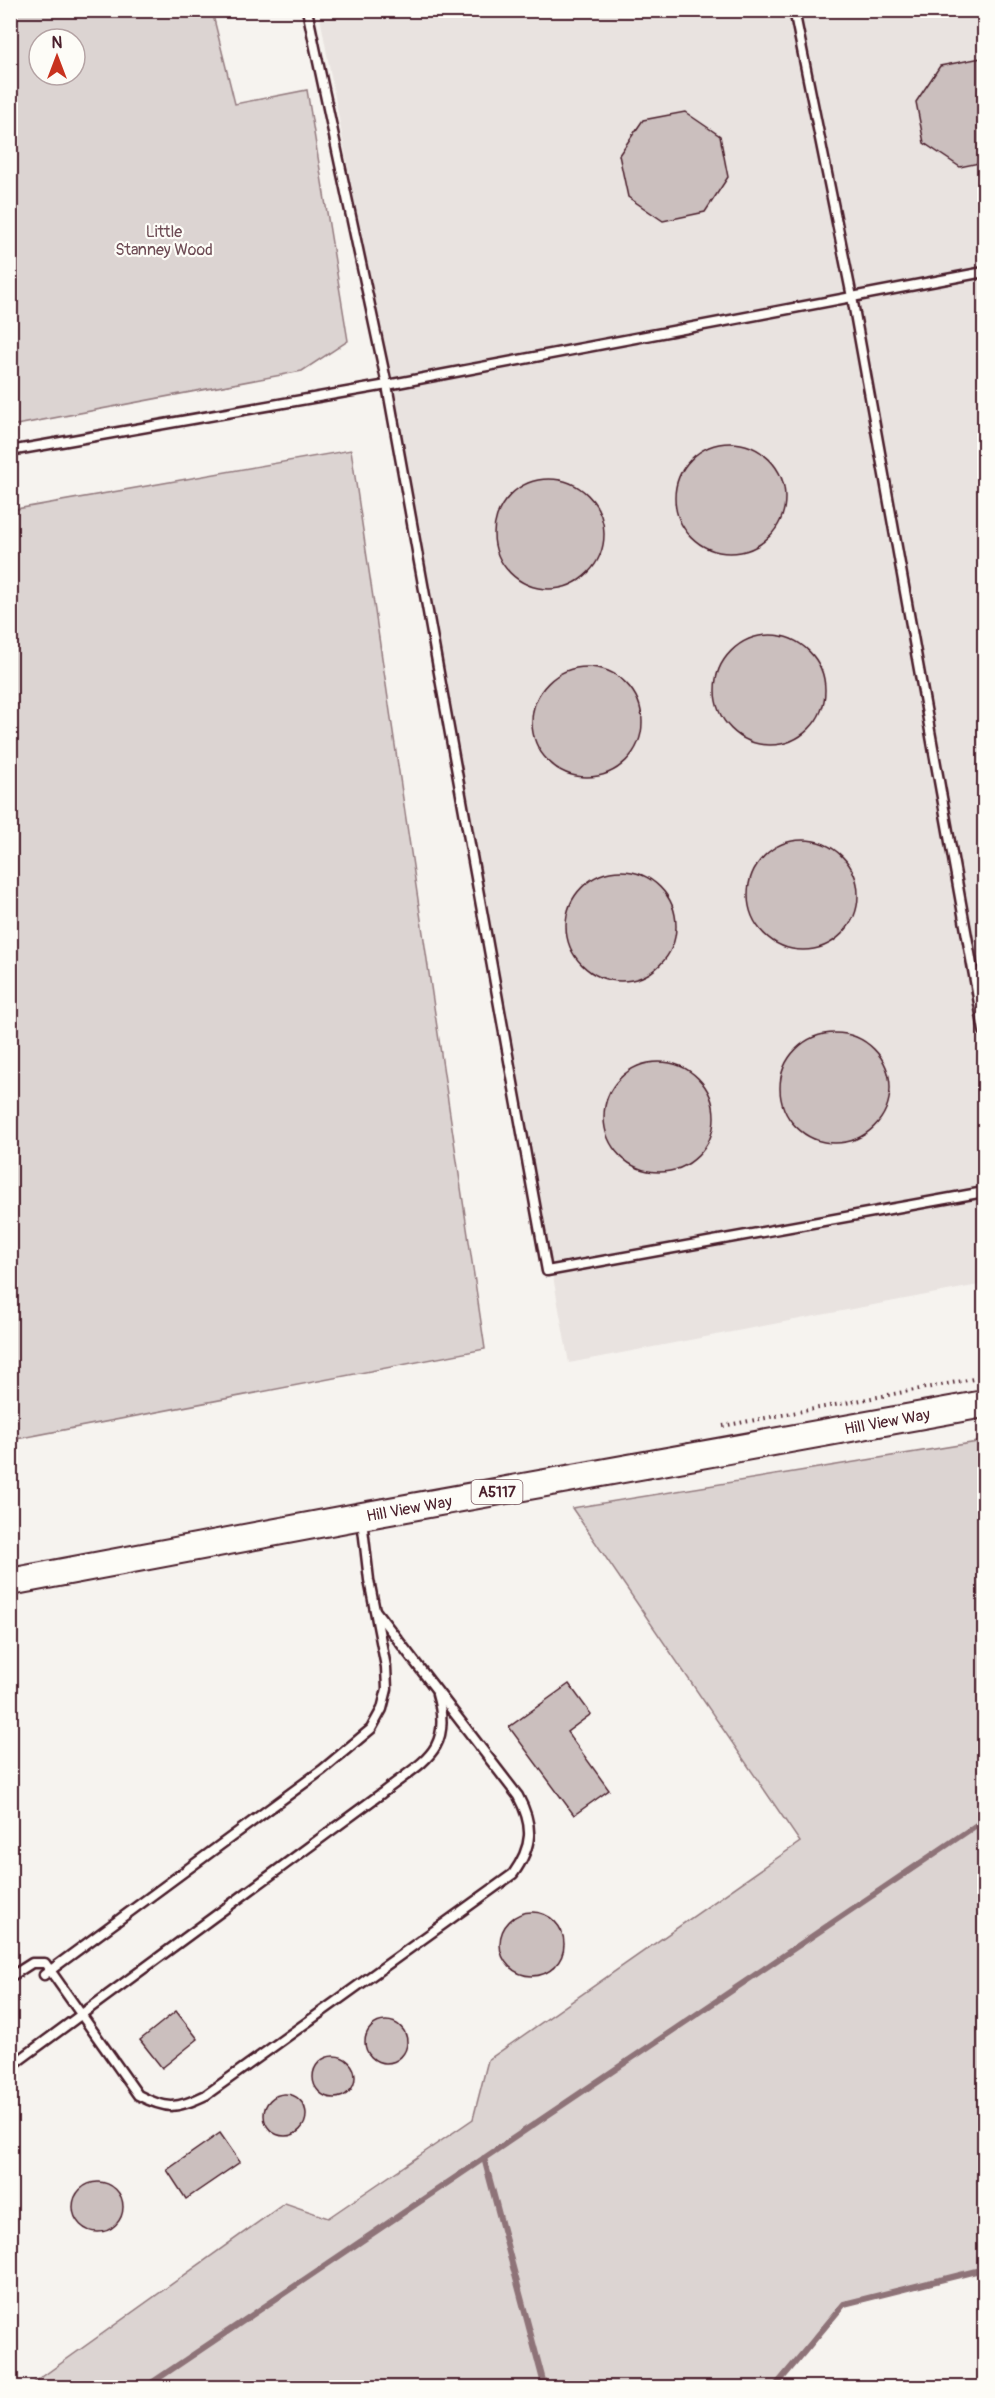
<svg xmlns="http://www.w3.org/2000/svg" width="995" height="2398" font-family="Pangolin,sans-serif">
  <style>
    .built { fill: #e9e3e0 }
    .green { fill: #dcd4d2; stroke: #937a7e; stroke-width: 1.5; fill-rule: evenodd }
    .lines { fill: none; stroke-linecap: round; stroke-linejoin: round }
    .stream { stroke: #8e7378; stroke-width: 6 }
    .building { fill: #cbbfbe; stroke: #4a1f2b; stroke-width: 1.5 }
    .lane-casing { stroke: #4a1f2b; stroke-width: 13 }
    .primary-casing { stroke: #4a1f2b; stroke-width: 30 }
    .path { stroke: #4a1f2b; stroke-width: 4; stroke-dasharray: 1.5 4.5; stroke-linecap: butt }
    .lane { stroke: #fdfcf7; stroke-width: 8 }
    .primary { stroke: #fdfcf7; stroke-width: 26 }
    .labels { text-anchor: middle; stroke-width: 4.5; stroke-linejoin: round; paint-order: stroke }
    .shield { fill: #fdfcf7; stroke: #806168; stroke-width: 1.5 }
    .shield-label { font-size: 15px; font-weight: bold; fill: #4a1f2b }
    .park-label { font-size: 16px; fill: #6e4c55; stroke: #fdfcf7 }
    .street-label { font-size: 16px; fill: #4a1f2b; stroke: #fdfcf7 }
  </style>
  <rect width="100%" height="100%" fill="#f6f3ef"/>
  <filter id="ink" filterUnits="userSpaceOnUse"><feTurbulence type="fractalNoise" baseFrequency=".0167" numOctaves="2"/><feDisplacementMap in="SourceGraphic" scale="12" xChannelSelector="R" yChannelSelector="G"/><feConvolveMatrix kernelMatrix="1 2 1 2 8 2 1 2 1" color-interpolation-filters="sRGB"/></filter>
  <g filter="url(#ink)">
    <path class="built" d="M 319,11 L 984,11 L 984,1284 L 569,1363 Z"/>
    <g class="green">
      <path d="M 11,10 L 212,11 L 235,104 L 307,90 L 348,341 L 302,371 L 11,426 ZM 39,39 L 75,39 L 75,75 L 39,75 Z"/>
      <path d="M 351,450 L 485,1349 L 11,1440 L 11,510 Z"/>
      <path d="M 984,1441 L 984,2269 L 844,2304 L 774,2387 L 28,2387 L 285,2203 L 328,2218 L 473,2119 L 488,2060 L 800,1842 L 572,1508 Z"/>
    </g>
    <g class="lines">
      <g class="stream">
        <path d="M 484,2158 L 545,2388"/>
        <path d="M 144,2388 L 984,1820"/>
        <path d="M 774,2388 L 844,2304 L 984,2269"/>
      </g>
    </g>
    <g class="building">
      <path d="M 981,58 L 984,60 L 984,162 L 960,167 L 924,143 L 916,102 L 940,66 Z"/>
      <path d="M 685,112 L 720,136 L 728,177 L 705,212 L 663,221 L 628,197 L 619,155 L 643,120 Z"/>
      <circle cx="730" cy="498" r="55"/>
      <circle cx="549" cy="534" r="55"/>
      <circle cx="770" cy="690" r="55"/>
      <circle cx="587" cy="722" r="55"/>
      <circle cx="803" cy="895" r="55"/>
      <circle cx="621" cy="926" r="55"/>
      <circle cx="835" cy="1088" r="55"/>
      <circle cx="659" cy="1117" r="55"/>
      <path d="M 569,1684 L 591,1714 L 567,1732 L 609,1790 L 574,1815 L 509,1727 Z"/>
      <circle cx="532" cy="1944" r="32"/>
      <path d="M 176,2011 L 198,2039 L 162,2068 L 140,2040 Z"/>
      <circle cx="386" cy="2042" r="21"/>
      <circle cx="334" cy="2077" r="21"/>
      <circle cx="285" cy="2115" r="21"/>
      <path d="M 220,2133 L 240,2162 L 186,2199 L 167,2170 Z"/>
      <circle cx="98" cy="2207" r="25"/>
    </g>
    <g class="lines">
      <defs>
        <g id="lane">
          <path d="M 307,10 L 387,385 L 984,272"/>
          <path d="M 794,10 L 852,297 L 984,1031"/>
          <path d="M 10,451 L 387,385 L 547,1271 L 984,1192"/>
          <path d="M 44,1975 L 322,1770 L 371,1729 L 382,1709 L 387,1689 L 386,1667 L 369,1580 L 362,1520"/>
          <path d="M 10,1977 L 32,1963 L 45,1963 L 138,2095 C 167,2110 177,2109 206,2095 L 513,1874 C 533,1846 534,1826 518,1796 L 375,1610"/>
          <path d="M 10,2067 L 382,1793 C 422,1761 454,1752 437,1694"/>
        </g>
        <path id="primary" d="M 10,1582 L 362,1516 L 984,1404"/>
      </defs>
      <use href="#lane" class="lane-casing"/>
      <use href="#primary" class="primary-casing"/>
      <path class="path" d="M 723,1426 L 984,1377"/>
      <use href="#lane" class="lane"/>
      <use href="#primary" class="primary"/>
    </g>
  </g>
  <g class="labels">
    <rect class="shield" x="471.5" y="1480" width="51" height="24" rx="4.5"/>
    <g class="shield-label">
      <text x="497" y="1497">A5117</text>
    </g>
    <g class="park-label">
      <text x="164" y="237">Little<tspan x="164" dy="18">Stanney Wood</tspan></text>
    </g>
    <g class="street-label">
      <text transform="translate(887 1421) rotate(-10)" y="6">Hill View Way</text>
      <text transform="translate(409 1508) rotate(-10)" y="6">Hill View Way</text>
    </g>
  </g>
  <rect width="995" height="2398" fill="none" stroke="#fdfcf7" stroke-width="36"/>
  <rect x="18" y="18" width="959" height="2362" fill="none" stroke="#4a1f2b" stroke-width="2" filter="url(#ink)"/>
  <g transform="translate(57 57)"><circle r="28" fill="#fdfcf7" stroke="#b5a4a5" stroke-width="1.5"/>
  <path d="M0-4.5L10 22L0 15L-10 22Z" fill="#c8321e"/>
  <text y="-9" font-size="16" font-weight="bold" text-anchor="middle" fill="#4a1f2b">N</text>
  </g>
</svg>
